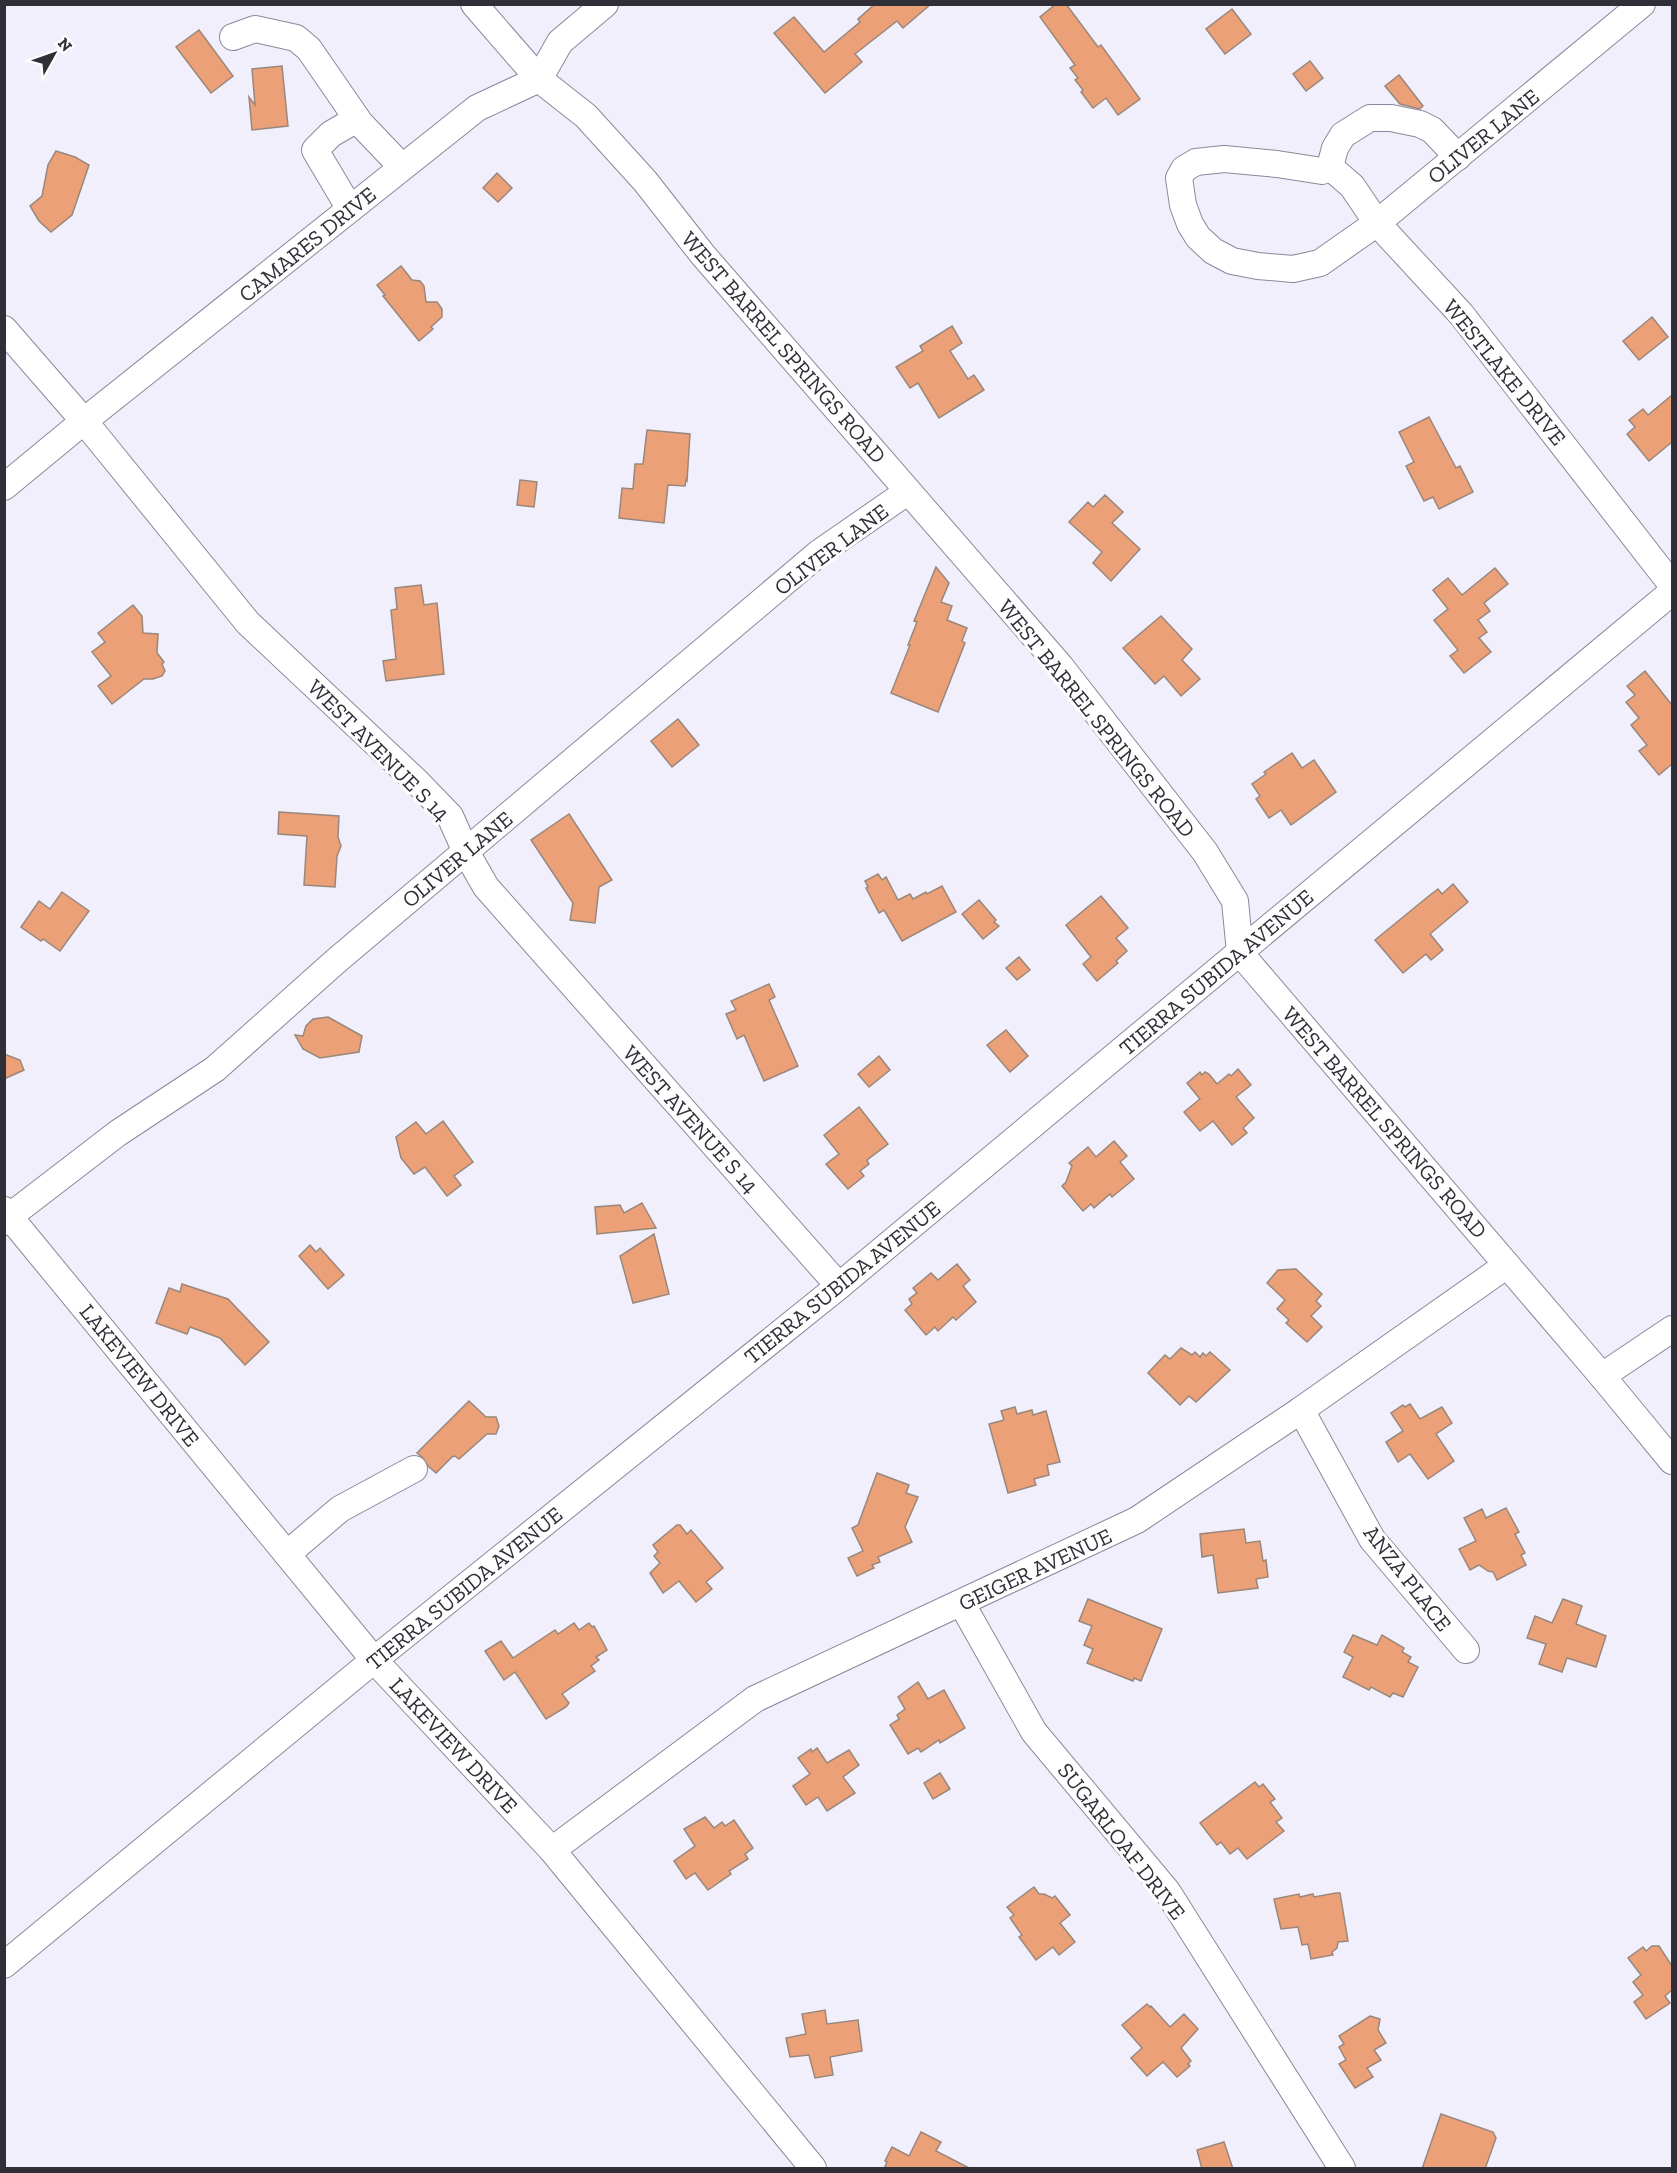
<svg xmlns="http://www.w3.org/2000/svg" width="1677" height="2173" font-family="'Zilla Slab',serif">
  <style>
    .building { fill: #eba077; stroke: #9a877c; stroke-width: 1.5 }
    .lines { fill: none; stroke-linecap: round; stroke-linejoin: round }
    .minor-casing { stroke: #8b889b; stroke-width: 28 }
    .minor { stroke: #fff; stroke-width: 26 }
    .labels { text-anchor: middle; stroke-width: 6; stroke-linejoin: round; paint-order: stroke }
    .street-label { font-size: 22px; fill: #302e36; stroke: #fefefe }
  </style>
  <rect width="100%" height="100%" fill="#f1effc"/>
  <g class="building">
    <path d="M 875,4 L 931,4 L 903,28 L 897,21 L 855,54 L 862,62 L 825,93 L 774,33 L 794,17 L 824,52 L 860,22 L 858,19 Z"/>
    <path d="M 1056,4 L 1066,4 L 1098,47 L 1101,45 L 1140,99 L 1118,115 L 1106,98 L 1093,108 L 1081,92 L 1083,90 L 1075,80 L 1078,78 L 1070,68 L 1075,65 L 1040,17 Z"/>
    <path d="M 1232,9 L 1251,34 L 1225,54 L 1206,29 Z"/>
    <path d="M 199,30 L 233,76 L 211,93 L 176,47 Z"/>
    <path d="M 1310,61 L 1323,78 L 1306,91 L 1293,74 Z"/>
    <path d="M 282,66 L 288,126 L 252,130 L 249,97 L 255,105 L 252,69 Z"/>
    <path d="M 1399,75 L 1423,106 L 1420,109 L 1400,104 L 1385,86 Z"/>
    <path d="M 56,151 L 75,157 L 89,165 L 72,215 L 51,232 L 39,221 L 30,206 L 42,196 L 48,165 Z"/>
    <path d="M 497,173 L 512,188 L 498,202 L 483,188 Z"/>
    <path d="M 401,266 L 412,280 L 420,281 L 424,286 L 426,302 L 437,302 L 442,309 L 442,317 L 431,327 L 433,329 L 419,341 L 383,296 L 385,295 L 377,285 Z"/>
    <path d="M 1652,317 L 1668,337 L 1639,360 L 1623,341 Z"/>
    <path d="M 952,326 L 962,343 L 950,351 L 968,379 L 974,375 L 984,390 L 939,418 L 918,383 L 910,388 L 896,367 L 923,351 L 920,346 Z"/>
    <path d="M 1672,395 L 1672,442 L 1649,461 L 1627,434 L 1635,427 L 1629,420 L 1643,409 L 1648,415 Z"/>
    <path d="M 1429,417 L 1456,468 L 1460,466 L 1473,492 L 1439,509 L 1433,497 L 1424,501 L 1406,466 L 1414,462 L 1399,432 Z"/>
    <path d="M 647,430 L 690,434 L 687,481 L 686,480 L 685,486 L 668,485 L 664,523 L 619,518 L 622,488 L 633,489 L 635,464 L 643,464 Z"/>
    <path d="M 520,480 L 537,482 L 534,507 L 517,505 Z"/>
    <path d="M 1105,495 L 1123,512 L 1112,523 L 1140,549 L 1111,581 L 1093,563 L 1102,552 L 1069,522 L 1088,502 L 1093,507 Z"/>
    <path d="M 936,567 L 949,583 L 941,602 L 952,606 L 947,620 L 967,628 L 962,641 L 965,643 L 938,712 L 891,693 L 910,645 L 908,645 L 917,622 L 914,621 Z"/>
    <path d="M 1495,568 L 1508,584 L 1484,603 L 1490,611 L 1478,620 L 1487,632 L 1479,638 L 1491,652 L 1464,673 L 1450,656 L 1458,650 L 1434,620 L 1448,609 L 1433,590 L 1448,578 L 1462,595 Z"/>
    <path d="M 421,585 L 424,605 L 437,603 L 444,674 L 386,681 L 383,661 L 396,659 L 391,610 L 397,609 L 395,588 Z"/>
    <path d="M 133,605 L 142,616 L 143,633 L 158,634 L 157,653 L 164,662 L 162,664 L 165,671 L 162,676 L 153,679 L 144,679 L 112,704 L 98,686 L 111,676 L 92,652 L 105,642 L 98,633 Z"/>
    <path d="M 1161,616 L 1192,649 L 1182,660 L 1200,679 L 1181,696 L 1164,676 L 1155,684 L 1123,648 Z"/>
    <path d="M 1645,671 L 1672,705 L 1672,764 L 1659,775 L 1639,751 L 1647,745 L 1631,725 L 1639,718 L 1626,702 L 1635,695 L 1627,686 Z"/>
    <path d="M 678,719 L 699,745 L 672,767 L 651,741 Z"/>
    <path d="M 1292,753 L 1302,768 L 1314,760 L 1336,792 L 1291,825 L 1281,810 L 1269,818 L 1256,799 L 1260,796 L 1252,784 L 1266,774 L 1264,772 Z"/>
    <path d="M 279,812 L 339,816 L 338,837 L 341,846 L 337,856 L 335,887 L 304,885 L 307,836 L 278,834 Z"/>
    <path d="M 569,814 L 612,880 L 599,887 L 595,923 L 570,920 L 573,903 L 531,840 Z"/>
    <path d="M 878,874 L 882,880 L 886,877 L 898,900 L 910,894 L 913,899 L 926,892 L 927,894 L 942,886 L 956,912 L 902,941 L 884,910 L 879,913 L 866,888 L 868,887 L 865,881 Z"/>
    <path d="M 1453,884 L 1468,902 L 1430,934 L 1443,950 L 1431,960 L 1426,954 L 1403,973 L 1375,940 L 1430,895 L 1438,889 L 1442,894 Z"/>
    <path d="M 62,892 L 89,911 L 60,951 L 43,939 L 41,941 L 21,927 L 39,901 L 50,909 Z"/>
    <path d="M 1101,896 L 1128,928 L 1116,938 L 1127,951 L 1116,961 L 1118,963 L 1097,981 L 1083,964 L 1091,957 L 1066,925 Z"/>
    <path d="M 979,900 L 996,920 L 994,922 L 999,926 L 983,939 L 962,914 Z"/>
    <path d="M 1019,957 L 1030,970 L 1017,980 L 1006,968 Z"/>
    <path d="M 769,984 L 775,997 L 769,1000 L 798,1066 L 764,1081 L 744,1035 L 737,1039 L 726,1014 L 736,1010 L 731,1001 Z"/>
    <path d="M 328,1017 L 362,1036 L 359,1052 L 320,1058 L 303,1049 L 295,1035 L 303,1036 L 306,1026 L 313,1019 Z"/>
    <path d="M 1006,1030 L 1028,1056 L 1010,1072 L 987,1045 Z"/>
    <path d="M 4,1054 L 20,1060 L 24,1070 L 4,1079 Z"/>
    <path d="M 879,1056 L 890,1070 L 869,1087 L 858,1074 Z"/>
    <path d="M 1238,1069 L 1251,1085 L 1236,1097 L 1254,1118 L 1243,1128 L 1247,1133 L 1232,1145 L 1213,1121 L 1200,1131 L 1184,1112 L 1200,1099 L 1187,1083 L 1200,1072 L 1202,1075 L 1205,1072 L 1209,1074 L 1217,1084 L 1229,1074 L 1231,1076 Z"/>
    <path d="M 859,1107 L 888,1144 L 867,1160 L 869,1164 L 860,1171 L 864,1176 L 848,1189 L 826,1164 L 839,1154 L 824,1135 Z"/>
    <path d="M 443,1121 L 473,1162 L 454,1176 L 461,1185 L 447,1196 L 425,1167 L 414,1174 L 401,1158 L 396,1137 L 416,1122 L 426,1134 Z"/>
    <path d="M 1114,1141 L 1127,1156 L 1120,1162 L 1134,1179 L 1112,1197 L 1110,1194 L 1094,1208 L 1091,1204 L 1083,1211 L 1062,1186 L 1066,1182 L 1072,1166 L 1069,1163 L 1088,1147 L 1096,1157 Z"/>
    <path d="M 642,1203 L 656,1228 L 597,1234 L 595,1207 L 620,1205 L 624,1213 Z"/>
    <path d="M 654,1234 L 669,1294 L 633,1303 L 620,1256 Z"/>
    <path d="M 310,1245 L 316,1252 L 320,1248 L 344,1275 L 328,1289 L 299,1256 Z"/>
    <path d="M 957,1264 L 970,1280 L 963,1286 L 976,1302 L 956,1320 L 953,1317 L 938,1331 L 935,1327 L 926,1335 L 905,1310 L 912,1304 L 909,1299 L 917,1293 L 913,1288 L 931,1273 L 938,1280 Z"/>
    <path d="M 1296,1269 L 1322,1294 L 1316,1301 L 1321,1306 L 1311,1316 L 1322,1327 L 1307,1342 L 1286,1323 L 1289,1320 L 1277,1309 L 1285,1300 L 1267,1283 L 1278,1270 Z"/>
    <path d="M 182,1284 L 228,1299 L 269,1342 L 245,1365 L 220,1338 L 190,1327 L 187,1334 L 156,1323 L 169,1288 L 180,1292 Z"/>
    <path d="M 1181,1348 L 1192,1355 L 1195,1352 L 1200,1357 L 1203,1353 L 1206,1356 L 1210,1352 L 1230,1370 L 1196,1402 L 1189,1396 L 1180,1405 L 1148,1373 L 1165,1355 L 1170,1359 Z"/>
    <path d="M 469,1401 L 486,1417 L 496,1417 L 499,1426 L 496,1434 L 487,1434 L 459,1459 L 455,1456 L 452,1457 L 436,1473 L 428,1466 L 422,1457 L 417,1453 Z"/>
    <path d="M 1410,1404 L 1420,1419 L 1442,1407 L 1452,1423 L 1436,1434 L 1454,1461 L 1428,1479 L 1410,1454 L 1398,1462 L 1386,1442 L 1403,1431 L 1391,1413 L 1403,1405 L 1405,1407 Z"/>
    <path d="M 1015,1407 L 1017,1414 L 1032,1410 L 1033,1415 L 1046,1411 L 1060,1462 L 1047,1465 L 1049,1475 L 1034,1479 L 1036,1485 L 1008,1493 L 989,1424 L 1004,1420 L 1001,1411 Z"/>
    <path d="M 877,1473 L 909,1485 L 906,1493 L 918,1497 L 905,1527 L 912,1542 L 878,1557 L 880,1562 L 872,1565 L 874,1568 L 857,1576 L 848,1558 L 863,1551 L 852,1528 L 858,1525 Z"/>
    <path d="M 1506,1508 L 1519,1532 L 1515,1534 L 1525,1553 L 1521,1555 L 1526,1565 L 1497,1580 L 1493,1572 L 1488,1571 L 1479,1565 L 1470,1570 L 1459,1549 L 1476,1541 L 1464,1518 L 1482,1509 L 1486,1518 Z"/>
    <path d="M 677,1525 L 680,1525 L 687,1534 L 691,1530 L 723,1568 L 706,1582 L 712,1589 L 696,1602 L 679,1581 L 663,1593 L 650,1573 L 660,1563 L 654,1556 L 658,1552 L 653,1545 Z"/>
    <path d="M 1244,1529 L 1246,1543 L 1260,1541 L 1263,1561 L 1266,1560 L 1268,1577 L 1256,1579 L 1258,1588 L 1218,1593 L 1213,1555 L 1202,1557 L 1200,1534 Z"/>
    <path d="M 1088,1599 L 1162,1629 L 1141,1681 L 1134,1678 L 1133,1681 L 1087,1663 L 1093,1649 L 1084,1645 L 1092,1626 L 1079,1621 Z"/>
    <path d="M 1563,1599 L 1582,1606 L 1576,1624 L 1606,1636 L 1596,1667 L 1567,1658 L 1562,1672 L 1539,1664 L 1546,1644 L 1527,1638 L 1535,1616 L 1552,1623 Z"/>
    <path d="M 574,1623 L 579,1630 L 589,1623 L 592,1627 L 594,1626 L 607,1650 L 596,1657 L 599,1660 L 591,1666 L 595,1671 L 562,1694 L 569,1703 L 566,1707 L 546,1719 L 515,1672 L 504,1680 L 485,1651 L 501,1641 L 513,1658 L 555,1630 L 558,1634 Z"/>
    <path d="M 1353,1635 L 1377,1645 L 1382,1635 L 1404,1648 L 1402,1652 L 1411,1657 L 1408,1662 L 1418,1667 L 1403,1697 L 1393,1693 L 1390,1697 L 1371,1687 L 1369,1690 L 1343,1677 L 1353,1657 L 1344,1652 Z"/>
    <path d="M 918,1682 L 928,1699 L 944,1690 L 965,1728 L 940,1743 L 939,1740 L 921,1752 L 918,1748 L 908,1754 L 890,1725 L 899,1719 L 897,1715 L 905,1709 L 898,1697 Z"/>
    <path d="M 817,1748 L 827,1763 L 849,1750 L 859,1765 L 843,1777 L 855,1793 L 827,1811 L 818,1797 L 806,1805 L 793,1786 L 810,1774 L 798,1758 L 811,1749 L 812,1752 Z"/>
    <path d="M 940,1773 L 950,1789 L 933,1799 L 924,1783 Z"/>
    <path d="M 1255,1782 L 1259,1787 L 1263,1784 L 1275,1799 L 1270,1802 L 1282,1818 L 1276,1822 L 1284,1831 L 1247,1859 L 1238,1848 L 1230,1854 L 1221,1842 L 1217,1845 L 1200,1823 Z"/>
    <path d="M 705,1817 L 714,1828 L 722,1822 L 725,1826 L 734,1820 L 753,1848 L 745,1854 L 748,1859 L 729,1871 L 731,1874 L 708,1890 L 695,1873 L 686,1879 L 674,1861 L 695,1846 L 684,1829 Z"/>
    <path d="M 1034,1887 L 1039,1894 L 1044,1894 L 1052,1898 L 1055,1896 L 1070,1915 L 1060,1923 L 1075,1942 L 1059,1955 L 1053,1947 L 1036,1960 L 1019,1937 L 1022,1935 L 1010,1918 L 1014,1915 L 1007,1907 Z"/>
    <path d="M 1336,1893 L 1340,1893 L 1348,1941 L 1338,1942 L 1337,1948 L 1332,1952 L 1333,1955 L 1311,1959 L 1308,1944 L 1302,1945 L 1298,1927 L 1281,1929 L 1274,1899 L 1299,1894 L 1300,1897 L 1313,1894 L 1314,1897 Z"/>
    <path d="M 1652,1946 L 1659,1946 L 1672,1966 L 1672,1990 L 1665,1996 L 1670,2003 L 1646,2019 L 1634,2002 L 1643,1995 L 1633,1982 L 1641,1975 L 1628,1958 L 1643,1947 L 1646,1951 Z"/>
    <path d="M 1147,2004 L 1150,2007 L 1151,2006 L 1170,2027 L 1184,2014 L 1198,2029 L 1181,2048 L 1191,2061 L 1188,2064 L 1190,2066 L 1177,2077 L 1163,2062 L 1147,2076 L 1131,2058 L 1142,2048 L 1122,2025 Z"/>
    <path d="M 825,2010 L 827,2024 L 858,2020 L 862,2051 L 830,2057 L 833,2075 L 815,2078 L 809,2055 L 790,2057 L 786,2038 L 806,2034 L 802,2014 Z"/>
    <path d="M 1370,2016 L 1380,2019 L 1378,2030 L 1386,2043 L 1374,2050 L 1381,2060 L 1367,2068 L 1373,2077 L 1355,2088 L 1339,2064 L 1346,2060 L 1339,2047 L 1344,2044 L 1339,2036 Z"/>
    <path d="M 1441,2114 L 1493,2132 L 1496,2138 L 1485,2169 L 1422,2169 Z"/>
    <path d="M 921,2132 L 941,2142 L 936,2151 L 971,2169 L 884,2169 L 887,2162 L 885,2161 L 892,2147 L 909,2156 Z"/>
    <path d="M 1224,2142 L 1233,2169 L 1202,2169 L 1197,2150 Z"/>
  </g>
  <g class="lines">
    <defs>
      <g id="minor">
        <path d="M 474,4 L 539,79 L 586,116 L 645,181 L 703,255 L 1061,667 L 1205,852 L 1235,901 L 1240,953 L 1602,1376 L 1672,1461"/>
        <path d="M 233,37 L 255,29 L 296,38 L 309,49 L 360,123 L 402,167"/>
        <path d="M 1330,167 L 1322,171 L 1277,164 L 1224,159 L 1196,162 L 1184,169 L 1179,178 L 1183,205 L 1190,224 L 1198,237 L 1213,251 L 1232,261 L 1258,266 L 1293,269 L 1320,263 L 1377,223 L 1642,4"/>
        <path d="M 1330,167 L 1352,186 L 1377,223 L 1461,314 L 1672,585"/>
        <path d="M 1330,167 L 1335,148 L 1343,135 L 1370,118 L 1391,118 L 1420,124 L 1432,130 L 1458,157"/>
        <path d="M 350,209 L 315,150 L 331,134 L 357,119"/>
        <path d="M 4,329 L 84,421 L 248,623 L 417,782 L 450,816 L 466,852 L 486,887 L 839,1286"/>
        <path d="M 4,487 L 84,421 L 477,108 L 539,79 L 560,42 L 605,4"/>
        <path d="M 4,1210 L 374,1660 L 552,1850 L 813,2168"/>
        <path d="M 4,1222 L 10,1216 L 118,1133 L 215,1069 L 336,961 L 819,553 L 907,492"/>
        <path d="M 1602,1376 L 1672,1329"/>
        <path d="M 1301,1410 L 1372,1539 L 1466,1650"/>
        <path d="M 287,1554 L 340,1509 L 414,1469"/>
        <path d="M 962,1604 L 1034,1732 L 1167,1891 L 1342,2168"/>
        <path d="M 552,1850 L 755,1699 L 1137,1520 L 1301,1410 L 1507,1265"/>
        <path d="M 4,1965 L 374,1660 L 839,1286 L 1672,592"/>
      </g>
    </defs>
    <use href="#minor" class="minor-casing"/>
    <use href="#minor" class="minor"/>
  </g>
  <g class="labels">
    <g class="street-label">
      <text transform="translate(1483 136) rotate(-39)" y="8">OLIVER LANE</text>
      <text transform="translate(307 244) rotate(-39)" y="8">CAMARES DRIVE</text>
      <text transform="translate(784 347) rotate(49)" y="8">WEST BARREL SPRINGS ROAD</text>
      <text transform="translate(1505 372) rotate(51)" y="8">WESTLAKE DRIVE</text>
      <text transform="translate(831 549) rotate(-37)" y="8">OLIVER LANE</text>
      <text transform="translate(1097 718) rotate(51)" y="8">WEST BARREL SPRINGS ROAD</text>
      <text transform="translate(379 750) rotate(45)" y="8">WEST AVENUE S 14</text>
      <text transform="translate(457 859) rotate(-40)" y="8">OLIVER LANE</text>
      <text transform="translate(1216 972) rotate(-40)" y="8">TIERRA SUBIDA AVENUE</text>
      <text transform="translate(691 1119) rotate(48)" y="8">WEST AVENUE S 14</text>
      <text transform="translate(1385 1122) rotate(49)" y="8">WEST BARREL SPRINGS ROAD</text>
      <text transform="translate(842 1282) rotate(-39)" y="8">TIERRA SUBIDA AVENUE</text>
      <text transform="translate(140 1375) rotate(51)" y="8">LAKEVIEW DRIVE</text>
      <text transform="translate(1035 1569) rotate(-25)" y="8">GEIGER AVENUE</text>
      <text transform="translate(1408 1578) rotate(52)" y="8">ANZA PLACE</text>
      <text transform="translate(464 1588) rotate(-39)" y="8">TIERRA SUBIDA AVENUE</text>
      <text transform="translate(454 1745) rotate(47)" y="8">LAKEVIEW DRIVE</text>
      <text transform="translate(1122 1841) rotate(52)" y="8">SUGARLOAF DRIVE</text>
    </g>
  </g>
  <rect width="1677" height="2173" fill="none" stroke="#302e36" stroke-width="12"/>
  <g transform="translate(54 54) rotate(50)" stroke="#fefefe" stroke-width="4.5" paint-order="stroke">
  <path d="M0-4.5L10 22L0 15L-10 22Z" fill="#302e36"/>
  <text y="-9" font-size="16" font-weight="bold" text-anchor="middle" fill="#302e36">N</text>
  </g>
</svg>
